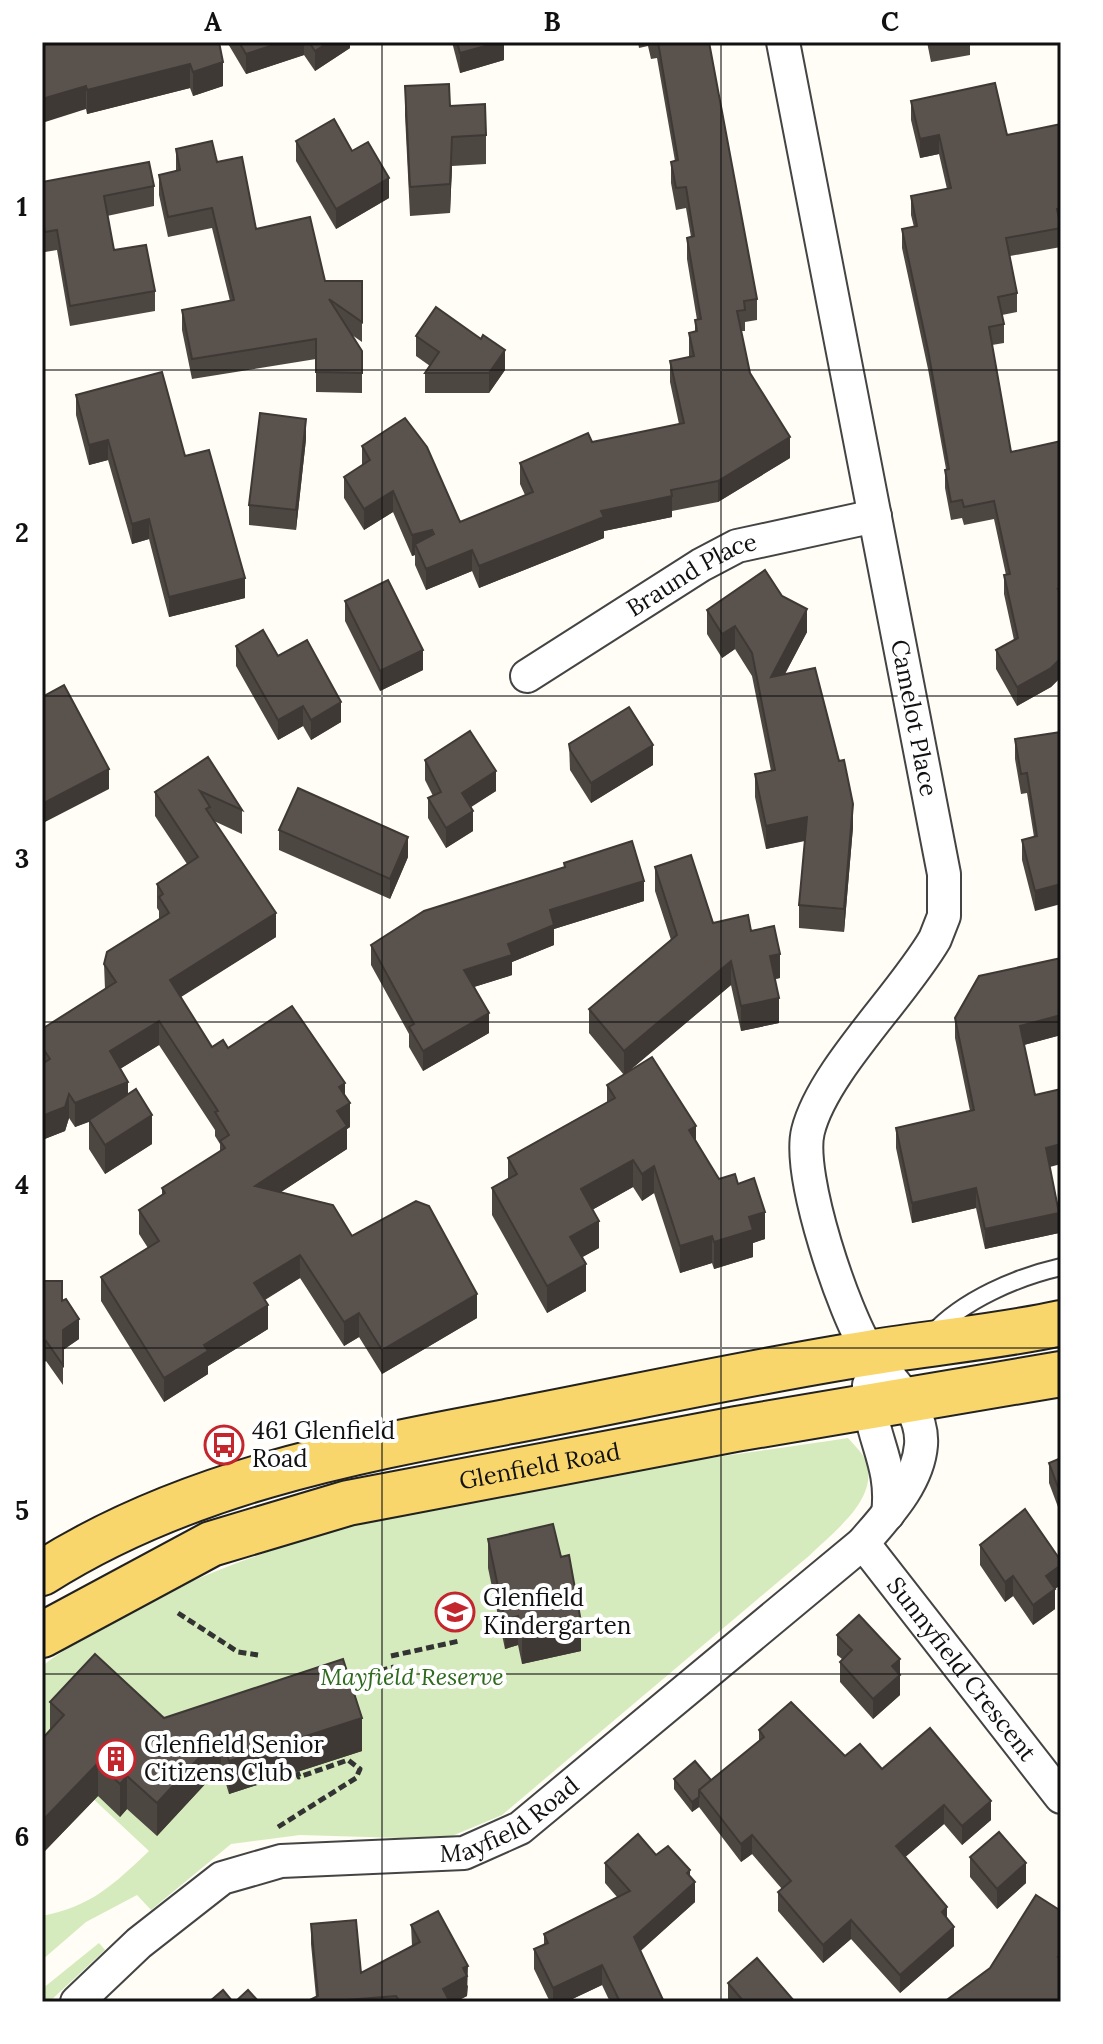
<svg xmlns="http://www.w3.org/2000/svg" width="1103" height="2044" font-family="Lora,serif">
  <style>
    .green { fill: #d5ebbd }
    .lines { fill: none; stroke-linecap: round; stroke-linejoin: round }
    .lane-casing { stroke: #444; stroke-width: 20 }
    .street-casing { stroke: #444; stroke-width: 36 }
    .primary-casing { stroke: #222; stroke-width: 48 }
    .path { stroke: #333; stroke-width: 5; stroke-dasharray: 8 4; stroke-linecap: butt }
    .lane { stroke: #fff; stroke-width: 16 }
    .street { stroke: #fff; stroke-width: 32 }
    .primary { stroke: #f9d66b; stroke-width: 44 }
    .wall { fill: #4d4742 }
    .shaded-wall { fill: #3f3936 }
    .building { fill: #5a524d; stroke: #3f3936; stroke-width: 2 }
    .grid { fill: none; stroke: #111; stroke-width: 2; stroke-opacity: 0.55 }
    .labels { text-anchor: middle; stroke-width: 8; stroke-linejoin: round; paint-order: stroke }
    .street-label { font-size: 24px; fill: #111; stroke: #fff }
    .poi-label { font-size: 24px; fill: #111; stroke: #fff; text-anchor: start }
    .park-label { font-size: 24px; font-style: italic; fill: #2f6b1f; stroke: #fff }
    .neatline { fill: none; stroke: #111; stroke-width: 3 }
    .grid-label { font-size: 26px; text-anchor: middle; font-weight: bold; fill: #111 }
  </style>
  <rect width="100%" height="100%" fill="#fffdf5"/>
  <g class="green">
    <path d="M 848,1438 C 854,1445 865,1455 867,1464 C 877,1501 833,1532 810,1555 L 502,1815 L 452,1836 L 401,1838 L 300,1835 L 231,1844 L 151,1910 L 137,1895 L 86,1922 L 42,1960 L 42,1916 C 92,1906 113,1885 149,1851 L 42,1751 L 42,1666 C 263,1505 585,1478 848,1438 Z"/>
    <path d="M 99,1943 L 105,1950 L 49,2002 L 42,2002 L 42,1989 Z"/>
  </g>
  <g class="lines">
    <defs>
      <path id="lane" d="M 932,1334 C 963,1300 1017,1277 1061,1267"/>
      <g id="street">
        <path id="s1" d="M 527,676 L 701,565 L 737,546 L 875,516"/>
        <path d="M 869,1385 C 867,1435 895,1461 888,1514"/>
        <path id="s2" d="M 863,1543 L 1061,1797"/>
        <path id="s3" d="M 77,2002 L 139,1943 L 222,1878 L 281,1861 L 464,1853 L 520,1828 L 863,1543 C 887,1515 918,1483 921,1445 C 924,1407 888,1379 869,1352 C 844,1314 797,1175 808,1131 C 823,1071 902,996 935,939 L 944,916 L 944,874 L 783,42"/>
      </g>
      <g id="primary">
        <path d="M 42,1573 C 182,1484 346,1452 506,1422 C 627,1399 748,1372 869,1353 C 934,1342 997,1337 1061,1323"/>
        <path id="s4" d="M 42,1635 L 211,1544 L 348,1503 L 736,1429 L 1061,1374"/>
      </g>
    </defs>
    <use href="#lane" class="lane-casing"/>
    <use href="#street" class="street-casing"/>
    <use href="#primary" class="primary-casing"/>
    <g class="path">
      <path d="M 178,1613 L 238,1652 L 258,1655"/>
      <path d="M 391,1656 L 459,1641"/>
      <path d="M 345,1680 L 394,1667"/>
      <path d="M 278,1827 L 356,1778 L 360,1769 L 348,1760 L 299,1777 L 297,1772"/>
    </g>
    <use href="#lane" class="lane"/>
    <use href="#street" class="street"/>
    <use href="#primary" class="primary"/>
  </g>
  <g class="wall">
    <path d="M 42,42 L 219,42 L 223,86 L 193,96 L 190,88 L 87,114 L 86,109 Z"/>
    <path d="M 227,42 L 350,42 L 350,48 L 315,71 L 304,55 L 246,74 Z"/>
    <path d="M 452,42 L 504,42 L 504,60 L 460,73 Z"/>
    <path d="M 638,42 L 709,42 L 757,299 L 757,320 L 745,322 L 745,331 L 741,331 L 750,373 L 790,458 L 718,502 L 672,511 L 672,517 L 604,531 L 604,538 L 479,588 L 472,571 L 426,590 L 415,565 L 415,555 L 412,556 L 393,512 L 364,530 L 344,498 L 344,477 L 362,466 L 362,446 L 460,522 L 525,495 L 520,484 L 520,463 L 592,442 L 679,424 L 670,382 L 670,361 L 689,357 L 689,333 L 695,332 L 695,320 L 697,320 L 687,259 L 687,238 L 691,237 L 686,208 L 676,210 L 671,183 L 671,162 L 675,161 L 657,58 L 651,59 L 648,46 L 639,48 Z"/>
    <path d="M 927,42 L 970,42 L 970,55 L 931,62 Z"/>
    <path d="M 405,86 L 450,106 L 486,135 L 486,164 L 452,166 L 450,213 L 410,216 L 405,115 Z"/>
    <path d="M 911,101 L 1007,135 L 1061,124 L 1061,247 L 1010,256 L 1017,293 L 1017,312 L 1002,315 L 1004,324 L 1004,343 L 992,345 L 1011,452 L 1061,441 L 1061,677 L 1051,687 L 1017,706 L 996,669 L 996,650 L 1014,640 L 1004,594 L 1004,575 L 1006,575 L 994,519 L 964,525 L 962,518 L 951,520 L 945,488 L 945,470 L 946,469 L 928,369 L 902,248 L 902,229 L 914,227 L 911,215 L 911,196 L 947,189 L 939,154 L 920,158 L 911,120 Z"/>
    <path d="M 296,141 L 352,151 L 389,198 L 336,229 L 296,161 Z"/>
    <path d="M 176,149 L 217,162 L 256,229 L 325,281 L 362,281 L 362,342 L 352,335 L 362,351 L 362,393 L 316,392 L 316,359 L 192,379 L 182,330 L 182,310 L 230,301 L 212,228 L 168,237 L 159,195 L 159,175 L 176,171 Z"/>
    <path d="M 42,182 L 154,186 L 154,206 L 107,216 L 114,250 L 155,291 L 155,311 L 70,326 L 57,250 L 45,252 L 42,235 Z"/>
    <path d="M 416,336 L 505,370 L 489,393 L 425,393 L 425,373 L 430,366 L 416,356 Z"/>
    <path d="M 76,395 L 185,456 L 245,598 L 169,617 L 149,539 L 132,544 L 108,460 L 89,465 L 76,415 Z"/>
    <path d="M 306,439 L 296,530 L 249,525 L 249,505 Z"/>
    <path d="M 345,601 L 423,670 L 380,691 L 345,621 Z"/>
    <path d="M 707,610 L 807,632 L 785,674 L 853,827 L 844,932 L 799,928 L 799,905 L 805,841 L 766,849 L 755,797 L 755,774 L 771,771 L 752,676 L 735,649 L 722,658 L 707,634 Z"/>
    <path d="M 236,646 L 278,656 L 341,722 L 311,740 L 303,726 L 278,740 L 236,666 Z"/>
    <path d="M 1061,732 L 1035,911 L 1022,860 L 1022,840 L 1034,837 L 1027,793 L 1021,794 L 1015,759 L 1015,739 Z"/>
    <path d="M 569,744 L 653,765 L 591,803 L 570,770 Z"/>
    <path d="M 208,757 L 242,810 L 242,834 L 214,821 L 276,937 L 180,997 L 212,1047 L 228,1048 L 345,1095 L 350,1127 L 347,1129 L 347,1149 L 281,1192 L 352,1236 L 477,1318 L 382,1374 L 359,1337 L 344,1346 L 300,1278 L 265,1300 L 268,1329 L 208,1366 L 208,1374 L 164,1402 L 101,1301 L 101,1277 L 148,1248 L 139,1234 L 139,1210 L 162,1195 L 162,1188 L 220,1151 L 220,1144 L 215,1136 L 215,1130 L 159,1045 L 120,1069 L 128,1094 L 152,1144 L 105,1174 L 89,1149 L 89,1122 L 75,1127 L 69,1118 L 65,1131 L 42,1140 L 42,1029 L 105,989 L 104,964 L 159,920 L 159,911 L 157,908 L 157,884 L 187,864 L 155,816 L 155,792 Z"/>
    <path d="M 425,760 L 496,791 L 470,807 L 473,831 L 446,848 L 428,818 L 428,798 L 433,796 L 425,780 Z"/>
    <path d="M 279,830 L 408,857 L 390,899 L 279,850 Z"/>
    <path d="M 564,863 L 644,901 L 554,929 L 554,945 L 512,962 L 512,975 L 474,987 L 489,1033 L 423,1071 L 409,1047 L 409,1034 L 371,965 L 371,945 L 564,867 Z"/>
    <path d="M 655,867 L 713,923 L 751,931 L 780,978 L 775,979 L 779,1023 L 741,1031 L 731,985 L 628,1072 L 696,1142 L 719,1179 L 738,1184 L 765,1239 L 753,1243 L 753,1257 L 714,1269 L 712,1263 L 680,1273 L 654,1193 L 642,1201 L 633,1187 L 592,1210 L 599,1248 L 582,1257 L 586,1291 L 547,1313 L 492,1215 L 492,1188 L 508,1179 L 508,1158 L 607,1102 L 607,1085 L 624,1075 L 589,1033 L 589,1009 L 671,940 L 655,891 Z"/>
    <path d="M 955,1018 L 1061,1035 L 1024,1045 L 1050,1167 L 1059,1233 L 985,1249 L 976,1208 L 912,1223 L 896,1148 L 896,1128 L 970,1111 L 955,1038 Z"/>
    <path d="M 42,1281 L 62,1301 L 79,1339 L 63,1350 L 63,1385 L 46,1361 Z"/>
    <path d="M 1061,1458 L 1061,1515 L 1049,1483 L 1049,1463 Z"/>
    <path d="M 488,1539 L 581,1651 L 522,1664 L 518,1645 L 505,1649 L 488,1568 Z"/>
    <path d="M 980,1545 L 1055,1589 L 1055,1609 L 1033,1625 L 1013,1596 L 1005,1602 L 980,1565 Z"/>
    <path d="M 837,1635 L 900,1659 L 900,1695 L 873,1719 L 840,1682 L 840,1662 L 842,1659 L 837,1655 Z"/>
    <path d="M 1061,1650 L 1061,1676 L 1058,1673 L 1058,1653 Z"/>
    <path d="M 50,1702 L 164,1718 L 362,1751 L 229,1794 L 221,1767 L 157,1836 L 127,1809 L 120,1817 L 98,1796 L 42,1854 L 42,1739 L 50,1730 Z"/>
    <path d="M 759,1730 L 882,1769 L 991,1820 L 962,1845 L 944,1824 L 905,1857 L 947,1919 L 954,1946 L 900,1993 L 851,1939 L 823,1963 L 778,1911 L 778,1892 L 782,1889 L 752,1854 L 741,1862 L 699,1807 L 692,1812 L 674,1789 L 674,1779 L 711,1780 L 759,1741 Z"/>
    <path d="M 656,1855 L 690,1876 L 695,1902 L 640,1951 L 664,2002 L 610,2002 L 602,1985 L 566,2002 L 550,2002 L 534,1969 L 534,1949 L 544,1945 L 544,1934 L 617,1897 L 605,1883 L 605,1863 Z"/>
    <path d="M 970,1857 L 1026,1883 L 997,1909 L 970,1877 Z"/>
    <path d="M 311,1924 L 361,1973 L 412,1946 L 411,1925 L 468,1986 L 467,1996 L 455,2002 L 306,2002 L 316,1997 L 311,1944 Z"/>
    <path d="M 728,1983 L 795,2002 L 728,2002 Z"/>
  </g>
  <g class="shaded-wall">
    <path d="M 283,42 L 304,42 L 304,55 L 246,74 L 246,54 Z"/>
    <path d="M 329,42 L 350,42 L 350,48 L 315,71 L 315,51 Z"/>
    <path d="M 500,42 L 504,42 L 504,60 L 460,73 L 460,53 Z"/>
    <path d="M 223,62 L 223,86 L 193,96 L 193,72 Z"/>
    <path d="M 190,64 L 190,88 L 87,114 L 87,90 Z"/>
    <path d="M 86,86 L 86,109 L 42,123 L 42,99 Z"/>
    <path d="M 939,135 L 939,154 L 920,158 L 920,139 Z"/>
    <path d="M 452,137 L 452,166 L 450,213 L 450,184 Z"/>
    <path d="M 389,178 L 389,198 L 336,229 L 336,209 Z"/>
    <path d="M 505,350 L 505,370 L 489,393 L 489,373 Z"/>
    <path d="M 306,419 L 306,439 L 296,530 L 296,510 Z"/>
    <path d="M 790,437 L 790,458 L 718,502 L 718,481 Z"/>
    <path d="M 108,440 L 108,460 L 89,465 L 89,445 Z"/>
    <path d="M 393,491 L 393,512 L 364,530 L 364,509 Z"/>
    <path d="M 672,496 L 672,517 L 604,531 L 604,538 L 479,588 L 479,566 L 601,511 Z"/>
    <path d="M 149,519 L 149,539 L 132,544 L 132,524 Z"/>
    <path d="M 432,530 L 432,551 L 415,544 L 415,555 L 412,556 L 412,535 Z"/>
    <path d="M 472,550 L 472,571 L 426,590 L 426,569 Z"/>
    <path d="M 245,578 L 245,598 L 169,617 L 169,597 Z"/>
    <path d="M 807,609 L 807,632 L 771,700 L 771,677 Z"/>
    <path d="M 735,626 L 735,649 L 722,658 L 722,634 Z"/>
    <path d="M 423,650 L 423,670 L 380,691 L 380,671 Z"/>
    <path d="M 1061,658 L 1061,677 L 1051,687 L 1017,706 L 1017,687 Z"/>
    <path d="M 341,702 L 341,722 L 311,740 L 311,720 Z"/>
    <path d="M 303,706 L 303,726 L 278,740 L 278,720 Z"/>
    <path d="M 653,745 L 653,765 L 591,803 L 591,783 Z"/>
    <path d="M 109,769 L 109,789 L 45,822 L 45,840 L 42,844 L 42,804 Z"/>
    <path d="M 496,771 L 496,791 L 462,813 L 462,793 Z"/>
    <path d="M 853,804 L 853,827 L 844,932 L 844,909 Z"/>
    <path d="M 473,811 L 473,831 L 446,848 L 446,828 Z"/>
    <path d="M 807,817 L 807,840 L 766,849 L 766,826 Z"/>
    <path d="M 408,837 L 408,857 L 390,899 L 390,879 Z"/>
    <path d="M 644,881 L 644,901 L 554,929 L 554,945 L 512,962 L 512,975 L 464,990 L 464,970 L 508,944 L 550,910 Z"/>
    <path d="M 1061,884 L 1061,904 L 1035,911 L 1035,891 Z"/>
    <path d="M 276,913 L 276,937 L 170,1004 L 170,980 Z"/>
    <path d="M 780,954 L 780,978 L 770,980 L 770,956 Z"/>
    <path d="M 731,961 L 731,985 L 624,1075 L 624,1051 Z"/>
    <path d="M 779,998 L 779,1023 L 741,1031 L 741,1006 Z"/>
    <path d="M 489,1013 L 489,1033 L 423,1071 L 423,1051 Z"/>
    <path d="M 1061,1015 L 1061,1035 L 1020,1046 L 1020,1026 Z"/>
    <path d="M 159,1021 L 159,1045 L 110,1075 L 110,1051 Z"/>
    <path d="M 128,1082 L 128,1106 L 75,1127 L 75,1103 Z"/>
    <path d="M 345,1083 L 345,1106 L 350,1103 L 350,1127 L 347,1129 L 347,1149 L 255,1209 L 255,1186 L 337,1111 L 339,1087 Z"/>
    <path d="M 69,1094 L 69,1118 L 65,1131 L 42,1140 L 42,1116 Z"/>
    <path d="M 152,1115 L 152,1144 L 105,1174 L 105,1145 Z"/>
    <path d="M 696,1126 L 696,1153 L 689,1130 Z"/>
    <path d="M 1061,1144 L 1061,1164 L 1046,1168 L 1046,1148 Z"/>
    <path d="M 633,1160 L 633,1187 L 581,1216 L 581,1189 Z"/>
    <path d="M 654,1166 L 654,1193 L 642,1201 L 642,1174 Z"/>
    <path d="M 976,1188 L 976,1208 L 912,1223 L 912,1203 Z"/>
    <path d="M 765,1212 L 765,1239 L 753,1243 L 753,1257 L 714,1269 L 714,1242 L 749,1217 Z"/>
    <path d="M 1059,1213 L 1059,1233 L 985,1249 L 985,1229 Z"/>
    <path d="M 599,1221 L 599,1248 L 570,1264 L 570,1237 Z"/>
    <path d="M 712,1236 L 712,1263 L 680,1273 L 680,1246 Z"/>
    <path d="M 300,1255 L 300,1278 L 254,1306 L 254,1283 Z"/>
    <path d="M 586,1264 L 586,1291 L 547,1313 L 547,1286 Z"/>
    <path d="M 477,1294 L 477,1318 L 382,1374 L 382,1350 Z"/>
    <path d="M 268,1305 L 268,1329 L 208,1366 L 208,1374 L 164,1402 L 164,1378 L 204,1345 Z"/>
    <path d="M 359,1313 L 359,1337 L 344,1346 L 344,1322 Z"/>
    <path d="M 79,1319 L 79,1339 L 63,1350 L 63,1330 Z"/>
    <path d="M 46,1341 L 46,1361 L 42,1364 L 42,1344 Z"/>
    <path d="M 1061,1565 L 1061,1585 L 1055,1589 L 1055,1609 L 1033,1625 L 1033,1605 L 1046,1576 Z"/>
    <path d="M 1013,1576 L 1013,1596 L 1005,1602 L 1005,1582 Z"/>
    <path d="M 518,1616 L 518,1645 L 505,1649 L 505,1620 Z"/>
    <path d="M 581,1622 L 581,1651 L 522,1664 L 522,1635 Z"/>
    <path d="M 900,1659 L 900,1695 L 873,1719 L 873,1699 L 892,1666 Z"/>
    <path d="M 362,1718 L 362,1751 L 229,1794 L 229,1761 Z"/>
    <path d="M 221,1734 L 221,1767 L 157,1836 L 157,1803 Z"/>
    <path d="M 98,1763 L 98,1796 L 42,1854 L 42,1821 Z"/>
    <path d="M 127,1776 L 127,1809 L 120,1817 L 120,1784 Z"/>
    <path d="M 699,1797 L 699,1807 L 692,1812 L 692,1802 Z"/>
    <path d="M 991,1801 L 991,1820 L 962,1845 L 962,1826 Z"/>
    <path d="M 944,1805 L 944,1824 L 896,1865 L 896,1846 Z"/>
    <path d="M 752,1835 L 752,1854 L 741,1862 L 741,1844 Z"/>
    <path d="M 1026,1863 L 1026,1883 L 997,1909 L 997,1889 Z"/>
    <path d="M 690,1870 L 690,1887 L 695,1882 L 695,1902 L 634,1957 L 634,1937 Z"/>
    <path d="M 947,1907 L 947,1926 L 942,1912 Z"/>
    <path d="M 851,1920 L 851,1939 L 823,1963 L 823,1945 Z"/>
    <path d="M 954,1927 L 954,1946 L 900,1993 L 900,1975 Z"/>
    <path d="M 602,1965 L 602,1985 L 566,2002 L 553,2002 L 553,1988 Z"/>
    <path d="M 468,1966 L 467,1996 L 455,2002 L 443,2002 L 443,1989 L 463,1968 Z"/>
  </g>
  <g class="building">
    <path d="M 42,42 L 219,42 L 223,62 L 193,72 L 190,64 L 87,90 L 86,86 L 42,99 Z"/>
    <path d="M 239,42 L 283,42 L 246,54 Z"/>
    <path d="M 309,42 L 329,42 L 315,51 Z"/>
    <path d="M 457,42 L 500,42 L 460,53 Z"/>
    <path d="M 658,42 L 709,42 L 757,299 L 744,301 L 745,310 L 737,311 L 750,373 L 790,437 L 718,481 L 671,490 L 672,496 L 601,511 L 604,517 L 479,566 L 472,550 L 426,569 L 415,544 L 434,534 L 432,530 L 412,535 L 393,491 L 364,509 L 344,477 L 370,460 L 362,446 L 405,418 L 427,447 L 460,522 L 533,492 L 520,463 L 588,433 L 592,442 L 684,423 L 670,361 L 694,356 L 689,333 L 697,331 L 695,320 L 701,319 L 687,238 L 694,236 L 686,187 L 676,188 L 671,162 L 678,160 Z"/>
    <path d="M 995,83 L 1007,135 L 1061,124 L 1061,208 L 1057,209 L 1061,228 L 1006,238 L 1017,293 L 998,297 L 1004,324 L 989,327 L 1011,452 L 1061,441 L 1061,588 L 1058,589 L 1061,592 L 1061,658 L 1051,668 L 1017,687 L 996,650 L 1018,638 L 1004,575 L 1010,574 L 994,501 L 964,507 L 962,500 L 951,502 L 945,470 L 949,469 L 928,350 L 902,229 L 917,226 L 911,196 L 951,188 L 939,135 L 920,139 L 911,101 Z"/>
    <path d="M 449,84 L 450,106 L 485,104 L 486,135 L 452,137 L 450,184 L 410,187 L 405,86 Z"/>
    <path d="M 334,119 L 352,151 L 368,142 L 389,178 L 336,209 L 296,141 Z"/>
    <path d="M 212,141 L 217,162 L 242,157 L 256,229 L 310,217 L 325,281 L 362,281 L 362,322 L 329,299 L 362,351 L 362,373 L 316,372 L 316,339 L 192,359 L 182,310 L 234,300 L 212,208 L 168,217 L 159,175 L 180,170 L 176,149 Z"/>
    <path d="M 149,162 L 154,186 L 104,196 L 114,250 L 146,245 L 155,291 L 70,306 L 57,230 L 45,232 L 42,215 L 42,182 Z"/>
    <path d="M 436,307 L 481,339 L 483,335 L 505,350 L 489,373 L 425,373 L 439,352 L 416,336 Z"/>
    <path d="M 162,372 L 185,456 L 209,450 L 245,578 L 169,597 L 149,519 L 132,524 L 108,440 L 89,445 L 76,395 Z"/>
    <path d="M 260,413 L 306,419 L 296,510 L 249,505 Z"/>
    <path d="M 765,570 L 782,596 L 807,609 L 771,677 L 815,668 L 839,761 L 844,760 L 853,804 L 844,909 L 799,905 L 807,817 L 766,826 L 755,774 L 775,770 L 752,653 L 735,626 L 722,634 L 707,610 Z"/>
    <path d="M 388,580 L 423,650 L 380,671 L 345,601 Z"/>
    <path d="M 263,630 L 278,656 L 307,640 L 341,702 L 311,720 L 303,706 L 278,720 L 236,646 Z"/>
    <path d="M 64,685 L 109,769 L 42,804 L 42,697 Z"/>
    <path d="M 629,707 L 653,745 L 591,783 L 570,750 L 569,744 Z"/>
    <path d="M 470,731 L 496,771 L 462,793 L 473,811 L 446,828 L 428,798 L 441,792 L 425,760 Z"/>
    <path d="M 1061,732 L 1061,884 L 1035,891 L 1022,840 L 1037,836 L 1027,773 L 1021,774 L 1015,739 Z"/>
    <path d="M 208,757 L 242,810 L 200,791 L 210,807 L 206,809 L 276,913 L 170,980 L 212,1047 L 223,1040 L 228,1048 L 292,1006 L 345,1083 L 339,1087 L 350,1103 L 337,1111 L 347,1126 L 255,1186 L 333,1205 L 352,1236 L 416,1201 L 429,1206 L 477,1294 L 382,1350 L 359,1313 L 344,1322 L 300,1255 L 254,1283 L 268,1305 L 204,1345 L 208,1351 L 164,1378 L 101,1277 L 159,1241 L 139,1210 L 165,1193 L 162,1188 L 225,1148 L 220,1141 L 229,1135 L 215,1112 L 218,1111 L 159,1021 L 110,1051 L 128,1082 L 75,1103 L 69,1094 L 65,1107 L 42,1116 L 42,1064 L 50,1059 L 42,1047 L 42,1029 L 116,982 L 104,964 L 107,952 L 169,913 L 159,897 L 163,894 L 157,884 L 198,857 L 155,792 Z"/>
    <path d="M 298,788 L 408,837 L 390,879 L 279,830 Z"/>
    <path d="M 632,841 L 644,881 L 550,910 L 554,925 L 508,944 L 512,955 L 464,970 L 489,1013 L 423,1051 L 409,1027 L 414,1024 L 371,945 L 424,911 L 565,867 L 564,863 Z"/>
    <path d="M 691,855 L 713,923 L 748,915 L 751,931 L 774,926 L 780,954 L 770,956 L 779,998 L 741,1006 L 731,961 L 624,1051 L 589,1009 L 677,935 L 655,867 Z"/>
    <path d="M 1061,958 L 1061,1015 L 1020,1026 L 1035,1095 L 1061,1089 L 1061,1144 L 1046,1148 L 1059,1213 L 985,1229 L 976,1188 L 912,1203 L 896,1128 L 974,1110 L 955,1018 L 979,976 Z"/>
    <path d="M 652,1057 L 696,1126 L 689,1130 L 719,1179 L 735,1174 L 738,1184 L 754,1178 L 765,1212 L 749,1217 L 753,1230 L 714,1242 L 712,1236 L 680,1246 L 654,1166 L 642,1174 L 633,1160 L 581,1189 L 599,1221 L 570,1237 L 586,1264 L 547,1286 L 492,1188 L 517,1174 L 508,1158 L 615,1098 L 607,1085 Z"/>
    <path d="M 136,1089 L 152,1115 L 105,1145 L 89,1120 Z"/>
    <path d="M 42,1281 L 62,1281 L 62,1301 L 66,1299 L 79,1319 L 63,1330 L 63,1365 L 46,1341 L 42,1344 Z"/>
    <path d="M 1061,1458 L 1061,1495 L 1049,1463 Z"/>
    <path d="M 1025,1509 L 1061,1561 L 1061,1565 L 1046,1576 L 1055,1589 L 1033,1605 L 1013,1576 L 1005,1582 L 980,1545 Z"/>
    <path d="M 553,1524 L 561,1557 L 569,1555 L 581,1622 L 522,1635 L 518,1616 L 505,1620 L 488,1539 Z"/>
    <path d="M 859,1615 L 900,1659 L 892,1666 L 900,1675 L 873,1699 L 840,1662 L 852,1650 L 837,1635 Z"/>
    <path d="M 95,1654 L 164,1718 L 343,1659 L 362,1718 L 229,1761 L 221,1734 L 157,1803 L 127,1776 L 120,1784 L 98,1763 L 42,1821 L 42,1739 L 64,1715 L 50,1702 Z"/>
    <path d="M 791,1702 L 845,1756 L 860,1744 L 882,1769 L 930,1728 L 991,1801 L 962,1826 L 944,1805 L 896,1846 L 947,1907 L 942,1912 L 954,1927 L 900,1975 L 851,1920 L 823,1945 L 778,1892 L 791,1881 L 752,1835 L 741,1844 L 699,1790 L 764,1737 L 759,1730 Z"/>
    <path d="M 695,1761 L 711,1780 L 699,1790 L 699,1797 L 692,1802 L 674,1779 Z"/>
    <path d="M 999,1832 L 1026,1863 L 997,1889 L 970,1857 Z"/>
    <path d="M 638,1834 L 656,1855 L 668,1846 L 690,1870 L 687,1873 L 695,1882 L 634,1937 L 664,2002 L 620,2002 L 602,1965 L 553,1988 L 534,1949 L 548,1943 L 544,1934 L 630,1891 L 605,1863 Z"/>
    <path d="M 1036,1895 L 1061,1911 L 1061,1953 L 1058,1957 L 1061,1961 L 1061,2002 L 944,2002 L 990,1968 Z"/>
    <path d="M 438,1911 L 468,1966 L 463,1968 L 467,1976 L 443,1989 L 450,2002 L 400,2002 L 396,1996 L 321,2002 L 306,2002 L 318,1996 L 311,1924 L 356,1920 L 361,1973 L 420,1942 L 411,1925 Z"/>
    <path d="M 757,1958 L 795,2002 L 744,2002 L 728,1983 Z"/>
    <path d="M 223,1990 L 233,2002 L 209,2002 Z"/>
    <path d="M 248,1990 L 259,2002 L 235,2002 Z"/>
  </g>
  <path class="grid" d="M 382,42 L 382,2002M 721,42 L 721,2002M 42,370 L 1061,370M 42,696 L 1061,696M 42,1022 L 1061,1022M 42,1348 L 1061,1348M 42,1674 L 1061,1674"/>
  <defs>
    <symbol id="bus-ring" viewBox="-11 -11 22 22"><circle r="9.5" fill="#fff" stroke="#c4262e" stroke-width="1.5"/><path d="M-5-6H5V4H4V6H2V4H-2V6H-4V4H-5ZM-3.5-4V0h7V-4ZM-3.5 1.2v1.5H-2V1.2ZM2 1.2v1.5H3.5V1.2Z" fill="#c4262e"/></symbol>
    <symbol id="school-ring" viewBox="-11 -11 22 22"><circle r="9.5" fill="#fff" stroke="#c4262e" stroke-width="1.5"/><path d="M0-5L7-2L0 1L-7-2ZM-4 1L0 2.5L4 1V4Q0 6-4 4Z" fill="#c4262e"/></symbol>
    <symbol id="building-ring" viewBox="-11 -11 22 22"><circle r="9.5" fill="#fff" stroke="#c4262e" stroke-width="1.5"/><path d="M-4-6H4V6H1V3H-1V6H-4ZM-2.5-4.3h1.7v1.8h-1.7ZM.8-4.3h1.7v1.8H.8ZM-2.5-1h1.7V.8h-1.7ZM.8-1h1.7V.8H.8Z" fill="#c4262e"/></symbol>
  </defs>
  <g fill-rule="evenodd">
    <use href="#bus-ring" x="202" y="1423" width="44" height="44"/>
    <use href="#school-ring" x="433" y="1590" width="44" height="44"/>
    <use href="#building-ring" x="94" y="1737" width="44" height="44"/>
  </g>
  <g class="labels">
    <g class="street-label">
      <text dy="8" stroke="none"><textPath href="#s1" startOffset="194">Braund Place</textPath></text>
      <text transform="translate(914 718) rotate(79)" y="8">Camelot Place</text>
      <text dy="8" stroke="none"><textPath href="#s4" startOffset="530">Glenfield Road</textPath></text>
      <text dy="8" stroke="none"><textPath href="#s2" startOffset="160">Sunnyfield Crescent</textPath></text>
      <text dy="8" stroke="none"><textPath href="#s3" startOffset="490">Mayfield Road</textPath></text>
    </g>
    <g class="poi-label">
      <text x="252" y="1439">461 Glenfield<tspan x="252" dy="28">Road</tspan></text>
      <text x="483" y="1606">Glenfield<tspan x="483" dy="28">Kindergarten</tspan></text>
      <text x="144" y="1753">Glenfield Senior<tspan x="144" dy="28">Citizens Club</tspan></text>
    </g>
    <g class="park-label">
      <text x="412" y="1685">Mayfield Reserve</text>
    </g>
  </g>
  <rect width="1103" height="2044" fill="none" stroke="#ffffff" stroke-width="88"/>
  <rect x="44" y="44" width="1015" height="1956" class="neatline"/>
  <g class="grid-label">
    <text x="213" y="31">A</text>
    <text x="552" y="31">B</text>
    <text x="890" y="31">C</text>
    <text x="22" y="216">1</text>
    <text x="22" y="542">2</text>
    <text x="22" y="868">3</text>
    <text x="22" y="1194">4</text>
    <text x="22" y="1520">5</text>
    <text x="22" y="1846">6</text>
  </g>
</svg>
